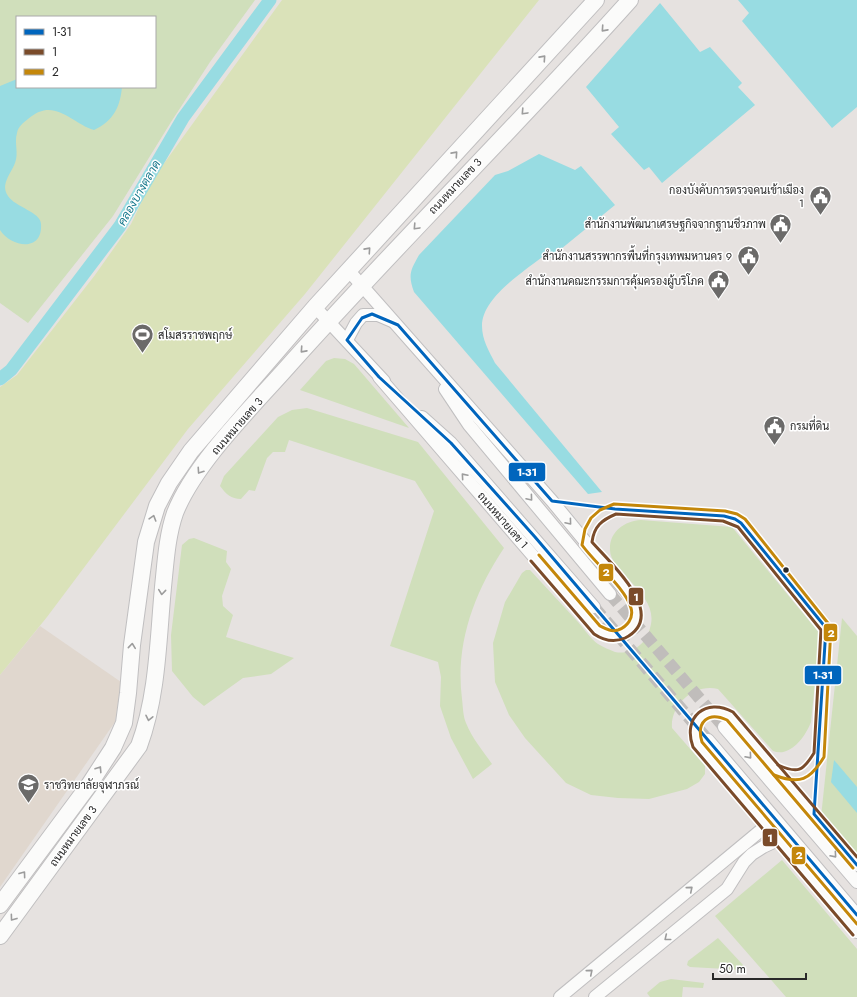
<svg xmlns="http://www.w3.org/2000/svg" width="857" height="997" font-family="Jost,Sarabun,sans-serif">
  <style>
    .education { fill: #e0d7ce }
    .green { fill: #d0dfbb; fill-rule: evenodd }
    .pitch { fill: #dae2b9 }
    .water { fill: #98dce2 }
    .lines { fill: none; stroke-linecap: round; stroke-linejoin: round }
    .canal { stroke: #98dce2; stroke-width: 13 }
    .street-tunnel { stroke: #c0bdbb; stroke-width: 12; stroke-dasharray: 12 6; stroke-linecap: butt }
    .street-casing { stroke: #c0bfc0; stroke-width: 14 }
    .secondary-casing { stroke: #c0bfc0; stroke-width: 18 }
    .street { stroke: #fbfbfa; stroke-width: 12 }
    .secondary { stroke: #fbfbfa; stroke-width: 16 }
    .bus-1-casing { stroke: #fff; stroke-width: 6 }
    .bus-2-casing { stroke: #fff; stroke-width: 6 }
    .bus-3-casing { stroke: #fff; stroke-width: 6 }
    .bus-1 { stroke: #0065bd; stroke-width: 3 }
    .bus-2 { stroke: #7a4b2a; stroke-width: 3 }
    .bus-3 { stroke: #c4870a; stroke-width: 3 }
    .oneway { stroke: #9c9c9c }
    .bus-dot { fill: #292929; stroke: #fff; stroke-width: 1.5 }
    .labels { text-anchor: middle; stroke-width: 3; stroke-linejoin: round; paint-order: stroke }
    .street-label { font-size: 11px; fill: #292929; stroke: #fff }
    .poi-label { font-size: 11px; fill: #292929; stroke: #fff; text-anchor: end }
    .water-label { font-size: 12px; font-style: italic; fill: #197a8d; stroke: #fff }
    .line-badge { stroke: #fff; stroke-width: 1.5 }
    .badge-label { font-size: 11px; text-anchor: middle; font-weight: bold; fill: #fff }
  </style>
  <rect width="100%" height="100%" fill="#e6e2e0"/>
  <path class="education" d="M 40,626 L 121,682 L 115,722 L 0,887 L 0,675 Z"/>
  <g class="green">
    <path d="M 0,0 L 255,0 L 210,62 L 171,122 L 113,216 L 28,323 L 0,303 ZM 17,17 L 155,17 L 155,87 L 17,87 Z"/>
    <path d="M 334,358 L 345,359 L 354,364 L 409,428 L 300,390 L 326,361 Z"/>
    <path d="M 307,408 L 418,442 L 504,548 C 474,593 455,644 462,699 C 463,707 463,716 466,723 C 472,738 483,751 492,764 L 473,779 L 451,738 L 440,706 L 441,677 L 438,662 L 390,646 L 434,511 L 415,481 L 289,440 L 285,452 L 273,452 L 267,458 L 255,491 L 249,490 L 241,499 C 231,499 226,494 220,486 L 224,476 L 278,417 L 292,410 Z"/>
    <path d="M 641,520 L 732,527 L 820,634 L 811,722 C 806,736 790,758 773,751 L 718,689 C 695,683 670,704 672,728 L 705,766 L 705,774 L 699,782 L 687,789 L 649,799 L 618,798 L 591,795 L 566,783 L 525,738 L 509,715 L 495,682 L 493,643 L 505,602 L 522,573 L 526,570 L 530,570 C 546,587 562,605 578,622 C 584,629 591,639 598,644 C 603,647 610,650 615,652 C 624,654 633,651 640,645 C 647,639 649,633 651,624 C 657,593 610,572 610,550 C 609,532 624,521 641,520 Z"/>
    <path d="M 194,538 L 227,551 L 226,562 L 231,569 L 222,596 L 223,606 L 233,615 L 226,637 L 294,658 L 271,674 L 243,678 L 204,706 L 193,697 L 172,671 L 171,635 L 182,545 L 189,539 Z"/>
    <path d="M 842,618 L 857,636 L 857,859 L 821,817 Z"/>
    <path d="M 782,860 L 857,949 L 857,997 L 786,997 L 715,916 Z"/>
    <path d="M 718,938 L 744,966 L 744,970 L 690,967 L 687,965 L 688,961 Z"/>
    <path d="M 671,979 L 704,983 L 703,988 L 683,987 L 682,997 L 650,997 L 647,993 L 660,982 Z"/>
  </g>
  <path class="pitch" d="M 282,0 L 539,0 L 305,294 L 188,429 L 47,617 L 0,675 L 0,387 L 17,375 L 95,275 L 131,224 L 152,180 Z"/>
  <g class="water">
    <path d="M 738,0 L 857,0 L 857,107 L 832,128 L 742,21 L 749,13 Z"/>
    <path d="M 660,3 L 700,52 L 710,47 L 742,83 L 738,87 L 755,105 L 662,183 L 649,167 L 644,170 L 611,134 L 619,127 L 586,87 Z"/>
    <path d="M 17,79 L 17,87 L 122,87 C 120,108 113,121 94,130 C 71,123 54,96 28,119 C 23,123 18,127 17,133 C 14,143 19,153 15,163 C 11,174 0,184 8,196 C 15,207 41,212 41,224 C 43,252 12,248 0,230 L 0,86 Z"/>
    <path d="M 539,154 L 575,170 L 581,166 L 615,205 L 550,258 L 546,254 C 525,271 482,297 482,326 C 482,340 489,351 495,363 L 602,492 L 588,494 L 414,292 C 408,275 410,271 419,255 L 495,175 L 508,171 Z"/>
    <path d="M 834,760 L 857,787 L 857,813 L 831,782 Z"/>
  </g>
  <g class="lines">
    <path class="canal" d="M 0,379 L 11,370 L 120,226 L 183,118 L 270,0"/>
    <g class="street-tunnel">
      <path d="M 610,594 L 724,727"/>
      <path d="M 594,607 L 708,740"/>
    </g>
    <defs>
      <g id="street">
        <path d="M 349,271 L 552,501 L 630,596 C 648,621 623,647 597,630 L 379,377"/>
        <path d="M 315,307 L 384,381"/>
        <path d="M 347,340 L 356,323 L 363,315 L 378,315 L 392,321"/>
        <path d="M 445,389 L 469,425 L 610,594"/>
        <path d="M 422,417 L 451,443 L 594,607"/>
        <path d="M 724,727 L 857,882"/>
        <path d="M 708,740 L 857,915"/>
        <path d="M 857,865 L 730,716 C 708,702 687,721 697,744 L 857,932"/>
        <path d="M 560,997 L 766,826"/>
        <path d="M 595,997 L 727,889 L 744,862 L 752,854 L 763,847 L 778,840"/>
      </g>
      <g id="secondary">
        <path d="M 0,905 L 89,785 L 113,748 L 124,723 L 128,693 L 132,645 L 146,542 L 157,506 L 169,483 L 191,451 L 315,307 L 596,0"/>
        <path d="M 0,936 L 139,746 C 159,692 158,633 164,577 C 166,556 168,533 175,513 C 195,462 255,404 291,363 C 402,239 520,123 630,0"/>
      </g>
    </defs>
    <use href="#street" class="street-casing"/>
    <use href="#secondary" class="secondary-casing"/>
    <use href="#street" class="street"/>
    <use href="#secondary" class="secondary"/>
    <defs>
      <path id="bus-1" d="M 857,865 L 814,814 L 826,628 L 741,523 L 735,519 L 724,516 L 615,509 L 552,501 L 398,325 L 372,314 L 362,318 L 347,340 L 379,377 L 451,443 L 535,537 L 857,915"/>
      <g id="bus-2">
        <path d="M 531,561 L 594,634 C 603,640 614,643 625,638 C 670,615 609,562 592,542 C 594,526 602,520 616,514 L 723,521 L 738,527 L 821,630 L 814,753 C 803,771 798,774 778,765"/>
        <path d="M 853,935 L 693,747 C 682,717 706,697 733,712 L 857,857"/>
      </g>
      <g id="bus-3">
        <path d="M 539,555 L 600,626 C 606,629 611,632 618,630 C 627,627 634,618 631,608 C 626,589 594,562 582,545 L 585,529 L 591,518 L 600,510 L 614,504 L 725,511 L 737,514 L 745,519 L 831,627 L 824,757 C 810,780 800,785 774,775"/>
        <path d="M 853,868 L 727,720 C 708,711 696,722 702,742 L 857,924"/>
      </g>
    </defs>
    <use href="#bus-1" class="bus-1-casing"/>
    <use href="#bus-2" class="bus-2-casing"/>
    <use href="#bus-3" class="bus-3-casing"/>
    <use href="#bus-1" class="bus-1"/>
    <use href="#bus-2" class="bus-2"/>
    <use href="#bus-3" class="bus-3"/>
  </g>
  <defs><path id="oneway-chevron" d="M-2-3.5L2.5 0L-2 3.5" fill="none" stroke-width="1.6" stroke-linecap="round" stroke-linejoin="round"/></defs>
  <g class="oneway">
    <use href="#oneway-chevron" transform="translate(604 29) rotate(132)"/>
    <use href="#oneway-chevron" transform="translate(543 58) rotate(-48)"/>
    <use href="#oneway-chevron" transform="translate(524 112) rotate(133)"/>
    <use href="#oneway-chevron" transform="translate(455 154) rotate(-48)"/>
    <use href="#oneway-chevron" transform="translate(416 227) rotate(133)"/>
    <use href="#oneway-chevron" transform="translate(368 250) rotate(-48)"/>
    <use href="#oneway-chevron" transform="translate(303 350) rotate(132)"/>
    <use href="#oneway-chevron" transform="translate(200 471) rotate(124)"/>
    <use href="#oneway-chevron" transform="translate(464 476) rotate(-131)"/>
    <use href="#oneway-chevron" transform="translate(530 498) rotate(50)"/>
    <use href="#oneway-chevron" transform="translate(153 518) rotate(-73)"/>
    <use href="#oneway-chevron" transform="translate(569 522) rotate(50)"/>
    <use href="#oneway-chevron" transform="translate(162 592) rotate(96)"/>
    <use href="#oneway-chevron" transform="translate(132 646) rotate(-84)"/>
    <use href="#oneway-chevron" transform="translate(149 718) rotate(102)"/>
    <use href="#oneway-chevron" transform="translate(749 756) rotate(49)"/>
    <use href="#oneway-chevron" transform="translate(99 769) rotate(-57)"/>
    <use href="#oneway-chevron" transform="translate(834 855) rotate(49)"/>
    <use href="#oneway-chevron" transform="translate(23 874) rotate(-54)"/>
    <use href="#oneway-chevron" transform="translate(690 889) rotate(-40)"/>
    <use href="#oneway-chevron" transform="translate(13 918) rotate(126)"/>
    <use href="#oneway-chevron" transform="translate(667 938) rotate(141)"/>
    <use href="#oneway-chevron" transform="translate(590 972) rotate(-40)"/>
  </g>
  <defs>
    <symbol id="civic-pin" viewBox="-11 -11 22 30"><path d="M0 17L-7.5 6A9.5 9.5 0 1 1 7.5 6Z" fill="#6b6a69" stroke="#fff"/><path d="M-.6-6.5H3V-4.5H.6V-3L4-1V1h2V6H-6V1h2V-1L-.6-3ZM-1.2 2.5V6h2.4V2.5Z" fill="#fff"/></symbol>
    <symbol id="stadium-pin" viewBox="-11 -11 22 30"><path d="M0 17L-7.5 6A9.5 9.5 0 1 1 7.5 6Z" fill="#6b6a69" stroke="#fff"/><path d="M0-5a6.5 5 0 1 0 0 10a6.5 5 0 1 0 0-10ZM-3.5-1.8h7v3.6h-7Z" fill="#fff"/></symbol>
    <symbol id="university-pin" viewBox="-11 -11 22 30"><path d="M0 17L-7.5 6A9.5 9.5 0 1 1 7.5 6Z" fill="#6b6a69" stroke="#fff"/><path d="M0-5L7-2L0 1L-7-2ZM-4 1L0 2.5L4 1V4Q0 6-4 4Z" fill="#fff"/></symbol>
  </defs>
  <g fill-rule="evenodd">
    <use href="#civic-pin" x="808" y="184" width="25" height="34"/>
    <use href="#civic-pin" x="768" y="212" width="25" height="34"/>
    <use href="#civic-pin" x="736" y="244" width="25" height="34"/>
    <use href="#civic-pin" x="706" y="268" width="25" height="34"/>
    <use href="#stadium-pin" x="130" y="322" width="25" height="34"/>
    <use href="#civic-pin" x="762" y="414" width="25" height="34"/>
    <use href="#university-pin" x="16" y="772" width="25" height="34"/>
  </g>
  <circle class="bus-dot" cx="786" cy="570" r="3.5"/>
  <g class="labels">
    <g class="street-label">
      <text transform="translate(455 186) rotate(-47)" y="4">ถนนหมายเลข 3</text>
      <text transform="translate(237 426) rotate(-49)" y="4">ถนนหมายเลข 3</text>
      <text transform="translate(503 520) rotate(49)" y="4">ถนนหมายเลข 1</text>
      <text transform="translate(73 836) rotate(-54)" y="4">ถนนหมายเลข 3</text>
    </g>
    <g class="poi-label">
      <text x="804" y="194">กองบังคับการตรวจคนเข้าเมือง<tspan x="804" dy="13">1</tspan></text>
      <text x="766" y="228">สำนักงานพัฒนาเศรษฐกิจจากฐานชีวภาพ</text>
      <text x="732" y="260">สำนักงานสรรพากรพื้นที่กรุงเทพมหานคร 9</text>
      <text x="704" y="285">สำนักงานคณะกรรมการคุ้มครองผู้บริโภค</text>
      <text x="158" y="339" text-anchor="start">สโมสรราชพฤกษ์</text>
      <text x="790" y="430" text-anchor="start">กรมที่ดิน</text>
      <text x="44" y="789" text-anchor="start">ราชวิทยาลัยจุฬาภรณ์</text>
    </g>
    <g class="water-label">
      <text transform="translate(139 193) rotate(-60)" y="4">คลองบางตลาด</text>
    </g>
  </g>
  <g class="line-badge">
    <rect x="508" y="462" width="38" height="20" rx="4" fill="#0065bd"/>
    <rect x="598" y="563" width="16" height="19" rx="4" fill="#c4870a"/>
    <rect x="628" y="587" width="16" height="19" rx="4" fill="#7a4b2a"/>
    <rect x="823" y="623" width="15" height="19" rx="4" fill="#c4870a"/>
    <rect x="804" y="665" width="38" height="20" rx="4" fill="#0065bd"/>
    <rect x="762" y="828" width="16" height="19" rx="4" fill="#7a4b2a"/>
    <rect x="791" y="846" width="15" height="19" rx="4" fill="#c4870a"/>
  </g>
  <g class="badge-label">
    <text x="527" y="476">1-31</text>
    <text x="606" y="576">2</text>
    <text x="636" y="601">1</text>
    <text x="831" y="637">2</text>
    <text x="823" y="679">1-31</text>
    <text x="770" y="842">1</text>
    <text x="799" y="859">2</text>
  </g>
  <rect x="16" y="16" width="140" height="72" fill="#ffffff" stroke="#a9a9a9"/>
  <rect x="24" y="29" width="20" height="6" fill="#0065bd" stroke="#a9a9a9"/>
  <text x="52" y="36" font-size="12" fill="#292929">1-31</text>
  <rect x="24" y="49" width="20" height="6" fill="#7a4b2a" stroke="#a9a9a9"/>
  <text x="52" y="56" font-size="12" fill="#292929">1</text>
  <rect x="24" y="69" width="20" height="6" fill="#c4870a" stroke="#a9a9a9"/>
  <text x="52" y="76" font-size="12" fill="#292929">2</text>
  <path d="M713 973v6h93v-6" fill="none" stroke="#292929" stroke-width="2"/>
  <text x="719" y="973" font-size="12" fill="#292929" stroke="#ffffff" stroke-width="3" paint-order="stroke">50 m</text>
</svg>
